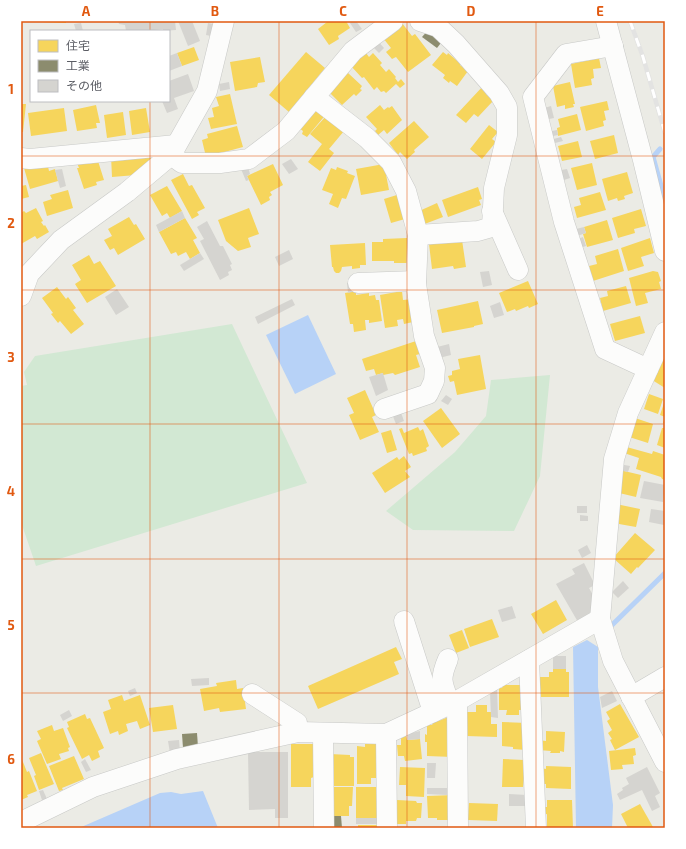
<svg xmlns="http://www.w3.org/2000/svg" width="686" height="849" font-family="'Exo 2','Noto Sans JP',sans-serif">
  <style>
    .green { fill: #d2e8d3 }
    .water { fill: #b7d2f7 }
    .homes { fill: #f6d55c }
    .industry { fill: #8c8c6e }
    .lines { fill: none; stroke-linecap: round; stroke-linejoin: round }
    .stream { stroke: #b7d2f7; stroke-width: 5 }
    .building { fill: #d5d4d0 }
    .street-casing { stroke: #c8c9c7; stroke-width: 21 }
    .street { stroke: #fcfcfb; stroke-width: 20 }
    .rail-casing { stroke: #e3e3e2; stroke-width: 4.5 }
    .rail { stroke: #fff; stroke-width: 3; stroke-dasharray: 9; stroke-linecap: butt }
    .grid { fill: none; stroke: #e15910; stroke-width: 1; stroke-opacity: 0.55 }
    .neatline { fill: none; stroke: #e15910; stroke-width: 1.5 }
    .grid-label { font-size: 13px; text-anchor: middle; font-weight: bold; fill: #e15910 }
  </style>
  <rect width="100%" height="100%" fill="#ebebe5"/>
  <g class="green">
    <path d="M 232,324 L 307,483 L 36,566 L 21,522 L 21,386 L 27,385 L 24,372 L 35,356 Z"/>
    <path d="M 550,375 L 540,476 L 514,531 L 413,530 L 386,511 L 455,452 L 486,416 L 491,380 Z"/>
  </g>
  <g class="water">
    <path d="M 308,315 L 336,374 L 295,394 L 266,335 Z"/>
    <path d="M 587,640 L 598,647 L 598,687 L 613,805 L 612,828 L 576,828 L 573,647 Z"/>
    <path d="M 203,791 L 218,828 L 79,828 L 160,793 L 171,792 L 181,794 Z"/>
  </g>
  <g class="homes">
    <path d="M 41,21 L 66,21 L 66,23 L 41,22 Z"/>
    <path d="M 326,21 L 346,21 L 350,28 L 338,36 L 339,39 L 329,45 L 318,29 L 327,22 Z"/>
    <path d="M 402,23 L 412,36 L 415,34 L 431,55 L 408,72 L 396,57 L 392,59 L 386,52 L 391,48 L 383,38 Z"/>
    <path d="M 194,47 L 199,60 L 182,66 L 177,53 Z"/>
    <path d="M 306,52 L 325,68 L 289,112 L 269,95 Z"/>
    <path d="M 443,52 L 447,55 L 448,53 L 461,64 L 460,65 L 468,71 L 457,86 L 450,81 L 449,83 L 443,78 L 445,75 L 432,65 Z"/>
    <path d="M 366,53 L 369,57 L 373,53 L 382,63 L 380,65 L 386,72 L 389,69 L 396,77 L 395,78 L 398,82 L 401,79 L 405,84 L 400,88 L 396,84 L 386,93 L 384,91 L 381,92 L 377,87 L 374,90 L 364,77 L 362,78 L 351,66 Z"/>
    <path d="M 260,57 L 265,82 L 258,83 L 257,87 L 235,91 L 230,62 Z"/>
    <path d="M 599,58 L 601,68 L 593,69 L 594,78 L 591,79 L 592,85 L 575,88 L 571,64 Z"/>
    <path d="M 348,73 L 362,86 L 360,89 L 362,90 L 356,96 L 354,94 L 342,105 L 329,92 Z"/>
    <path d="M 570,82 L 575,104 L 573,104 L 574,107 L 565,109 L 565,105 L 557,107 L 553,86 Z"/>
    <path d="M 484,85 L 490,90 L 486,94 L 493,101 L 478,117 L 474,114 L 466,123 L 456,115 Z"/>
    <path d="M 230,94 L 237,124 L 211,129 L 208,118 L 214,117 L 212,108 L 219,106 L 216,97 Z"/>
    <path d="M 607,101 L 609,110 L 604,111 L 606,120 L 603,121 L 604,126 L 586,131 L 580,107 Z"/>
    <path d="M 21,104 L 26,104 L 23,132 L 21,132 Z"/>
    <path d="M 319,104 L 328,112 L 307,137 L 302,134 L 303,131 L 299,128 Z"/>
    <path d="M 96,105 L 100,123 L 96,123 L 97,128 L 77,131 L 73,110 Z"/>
    <path d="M 380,105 L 384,110 L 388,107 L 389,108 L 392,106 L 402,120 L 387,134 L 384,130 L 378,135 L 375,131 L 377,129 L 366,117 Z"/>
    <path d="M 64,108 L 67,131 L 31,136 L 28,113 Z"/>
    <path d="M 146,108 L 150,132 L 132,135 L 129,111 Z"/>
    <path d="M 123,112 L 126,135 L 107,138 L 104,115 Z"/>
    <path d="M 577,114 L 581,130 L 558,136 L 557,128 L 560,127 L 558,119 Z"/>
    <path d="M 326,116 L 344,131 L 329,149 L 334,153 L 320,171 L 308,162 L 322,144 L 310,134 Z"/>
    <path d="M 414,121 L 429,137 L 414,150 L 415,152 L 407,159 L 400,152 L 398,155 L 389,143 Z"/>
    <path d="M 489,125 L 498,132 L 492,139 L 496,142 L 482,159 L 470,149 Z"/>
    <path d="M 237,126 L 243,147 L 206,157 L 202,140 L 208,138 L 207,134 Z"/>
    <path d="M 614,135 L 618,153 L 595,159 L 590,141 Z"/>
    <path d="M 578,141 L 582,157 L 562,161 L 558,146 Z"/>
    <path d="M 155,152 L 155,161 L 147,171 L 135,172 L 136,175 L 112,177 L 111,156 Z"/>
    <path d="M 87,160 L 89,164 L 98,161 L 104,180 L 96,182 L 97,185 L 84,189 L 77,168 L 79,168 L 77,163 Z"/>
    <path d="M 47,162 L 49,171 L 55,169 L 58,181 L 30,189 L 24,168 Z"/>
    <path d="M 592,163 L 597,185 L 577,190 L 571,168 Z"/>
    <path d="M 273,164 L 283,185 L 270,192 L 272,195 L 269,197 L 270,200 L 261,205 L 247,176 Z"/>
    <path d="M 384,164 L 389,190 L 361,195 L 356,169 Z"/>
    <path d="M 337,167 L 348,171 L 347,173 L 355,176 L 346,199 L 342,198 L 338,208 L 329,204 L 333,194 L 322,190 L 331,168 L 336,170 Z"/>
    <path d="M 627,172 L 633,193 L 624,196 L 625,199 L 618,201 L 617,198 L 608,201 L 602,179 Z"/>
    <path d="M 183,174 L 189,186 L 192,185 L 205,208 L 197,212 L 199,215 L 192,219 L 171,180 Z"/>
    <path d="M 26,185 L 29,197 L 21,199 L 21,186 Z"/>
    <path d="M 167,186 L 182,211 L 170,218 L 167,213 L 162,216 L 150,195 Z"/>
    <path d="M 478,187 L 482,199 L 479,200 L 481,205 L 448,217 L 442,200 Z"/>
    <path d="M 68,190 L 73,208 L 47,216 L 43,202 L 52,199 L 50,195 Z"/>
    <path d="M 600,192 L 606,210 L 577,218 L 574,207 L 581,205 L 579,198 Z"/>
    <path d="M 400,194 L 405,219 L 391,223 L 384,199 Z"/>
    <path d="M 437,203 L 443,217 L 422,225 L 417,212 Z"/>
    <path d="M 36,208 L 43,221 L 41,222 L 44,226 L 45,225 L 49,232 L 37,239 L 35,236 L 21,244 L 21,213 L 24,211 L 26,213 Z"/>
    <path d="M 249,208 L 259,234 L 248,238 L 251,247 L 238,251 L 226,241 L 218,220 Z"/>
    <path d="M 641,209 L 646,226 L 634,229 L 635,233 L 618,238 L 612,218 Z"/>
    <path d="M 129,217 L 134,225 L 136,224 L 145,239 L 118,255 L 114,248 L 110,250 L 104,240 L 112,236 L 108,229 Z"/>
    <path d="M 185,218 L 197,238 L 193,240 L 200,253 L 190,259 L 186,252 L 178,256 L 176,252 L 171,254 L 159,232 Z"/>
    <path d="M 607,220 L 613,240 L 587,247 L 583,234 L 586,233 L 584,227 Z"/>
    <path d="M 407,238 L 408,263 L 394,263 L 394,261 L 372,261 L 372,242 L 383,242 L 383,239 Z"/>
    <path d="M 650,238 L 654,253 L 641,257 L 644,266 L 628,271 L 621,248 Z"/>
    <path d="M 462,240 L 466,267 L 454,269 L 453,266 L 432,269 L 429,244 Z"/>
    <path d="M 365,243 L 366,265 L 360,265 L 360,268 L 352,269 L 352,266 L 342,267 L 341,271 L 339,273 L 336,273 L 334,271 L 333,267 L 332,267 L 330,245 Z"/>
    <path d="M 618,249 L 624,271 L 593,281 L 589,266 L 597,264 L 595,256 Z"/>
    <path d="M 89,255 L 94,264 L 100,261 L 116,286 L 87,303 L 75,284 L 81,280 L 72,265 Z"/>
    <path d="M 653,271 L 658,272 L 661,281 L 659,282 L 661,289 L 645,293 L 648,303 L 636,306 L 629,278 Z"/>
    <path d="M 528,281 L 538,304 L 529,308 L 528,306 L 516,311 L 515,309 L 507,312 L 499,293 Z"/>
    <path d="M 626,286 L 631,303 L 603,311 L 600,298 L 608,296 L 607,291 Z"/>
    <path d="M 57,287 L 66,299 L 68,297 L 76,308 L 73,310 L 84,324 L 71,334 L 60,321 L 58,323 L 51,314 L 53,313 L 42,298 Z"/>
    <path d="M 356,291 L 356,295 L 369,293 L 369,296 L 375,295 L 376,300 L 379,300 L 382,321 L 369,323 L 369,320 L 365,320 L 366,330 L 354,332 L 353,324 L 350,324 L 345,293 Z"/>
    <path d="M 402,291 L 403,300 L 413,299 L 413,322 L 404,324 L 403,319 L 397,320 L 398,326 L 385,328 L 380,295 Z"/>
    <path d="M 478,301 L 483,324 L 474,326 L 474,327 L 442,333 L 437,310 Z"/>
    <path d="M 640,316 L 645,333 L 615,341 L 610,324 Z"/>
    <path d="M 416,341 L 420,354 L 416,355 L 420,367 L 395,375 L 393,373 L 383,375 L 383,373 L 376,375 L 374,369 L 366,371 L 362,359 Z"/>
    <path d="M 665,352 L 665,388 L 649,378 Z"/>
    <path d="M 480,355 L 486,389 L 457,395 L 454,381 L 450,382 L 448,376 L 452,375 L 452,371 L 460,369 L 458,359 Z"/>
    <path d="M 365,390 L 376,415 L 372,417 L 379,432 L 360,440 L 349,415 L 354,413 L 347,398 Z"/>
    <path d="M 649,394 L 663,399 L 658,414 L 644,409 Z"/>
    <path d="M 665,400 L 665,424 L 663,423 L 665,417 L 660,415 Z"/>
    <path d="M 441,408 L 460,434 L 442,448 L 423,421 Z"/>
    <path d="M 632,417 L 653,424 L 648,443 L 626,436 Z"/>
    <path d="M 418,427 L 420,431 L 423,429 L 429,446 L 426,448 L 427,451 L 413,456 L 412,453 L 409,454 L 399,429 L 402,428 L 404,433 Z"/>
    <path d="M 662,428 L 665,428 L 665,448 L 657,445 Z"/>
    <path d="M 391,430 L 397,450 L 387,453 L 381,433 Z"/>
    <path d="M 623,446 L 652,454 L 653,451 L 665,455 L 665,480 L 662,479 L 661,477 L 636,469 L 639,458 L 621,452 Z"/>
    <path d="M 404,456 L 411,467 L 405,471 L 410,477 L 385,493 L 372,473 L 397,457 L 399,460 Z"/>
    <path d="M 620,470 L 641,475 L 636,497 L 615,492 Z"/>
    <path d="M 616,504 L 640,509 L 636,527 L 619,524 L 619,521 L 613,520 Z"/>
    <path d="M 635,533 L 655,550 L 638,568 L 637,567 L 631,574 L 613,558 Z"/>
    <path d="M 556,600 L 567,620 L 543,634 L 531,614 Z"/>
    <path d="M 492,619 L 499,637 L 470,647 L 464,629 Z"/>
    <path d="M 462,630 L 469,648 L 456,653 L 449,635 Z"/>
    <path d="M 396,647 L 402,659 L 394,662 L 399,674 L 318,709 L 308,686 Z"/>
    <path d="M 553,669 L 566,669 L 566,672 L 569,672 L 569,697 L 538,697 L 538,677 L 549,677 L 549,672 L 553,672 Z"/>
    <path d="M 236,680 L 237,689 L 243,688 L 246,709 L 220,712 L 219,708 L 204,711 L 200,689 L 217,686 L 216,683 Z"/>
    <path d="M 503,685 L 521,685 L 521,710 L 519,710 L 519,715 L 506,715 L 507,710 L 499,710 L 499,688 L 502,688 Z"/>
    <path d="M 122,695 L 124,701 L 140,695 L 150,725 L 140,729 L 137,721 L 126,724 L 128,731 L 119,735 L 118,731 L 110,734 L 103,712 L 111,709 L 108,700 Z"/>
    <path d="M 620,704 L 639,737 L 615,750 L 610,740 L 612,739 L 608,733 L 612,730 L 607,721 L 610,719 L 606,712 Z"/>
    <path d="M 173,705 L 177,729 L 153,732 L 149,708 Z"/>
    <path d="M 476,705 L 487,705 L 487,712 L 491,712 L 491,724 L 497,724 L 497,737 L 466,736 L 467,712 L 476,712 Z"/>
    <path d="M 85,714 L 87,719 L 90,718 L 104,748 L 98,751 L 100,757 L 92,761 L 89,755 L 82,759 L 67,728 L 69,727 L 67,722 Z"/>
    <path d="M 446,718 L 453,718 L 453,757 L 427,756 L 427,742 L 425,742 L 425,734 L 427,735 L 427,725 L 432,725 L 433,723 Z"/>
    <path d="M 502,722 L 527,723 L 526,750 L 513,749 L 513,747 L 502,746 Z"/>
    <path d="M 52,725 L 54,731 L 63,728 L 70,747 L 68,748 L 69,751 L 59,754 L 61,759 L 47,764 L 37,741 L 41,739 L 37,731 Z"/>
    <path d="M 546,731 L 565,732 L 564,752 L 560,751 L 560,753 L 550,753 L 551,751 L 538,750 L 538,740 L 546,741 Z"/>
    <path d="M 401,736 L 406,736 L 407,740 L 420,739 L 422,759 L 405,761 L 404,756 L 398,756 L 397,745 L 401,745 Z"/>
    <path d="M 291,744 L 315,744 L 314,777 L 311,778 L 311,787 L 291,787 Z"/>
    <path d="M 365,744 L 380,744 L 380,778 L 371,778 L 371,784 L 357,784 L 357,746 L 365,747 Z"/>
    <path d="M 635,748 L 636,755 L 633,756 L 634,764 L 622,765 L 623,769 L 611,770 L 609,751 Z"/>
    <path d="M 41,753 L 54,784 L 39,790 L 34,776 L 36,775 L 29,758 Z"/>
    <path d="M 330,754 L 350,755 L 350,757 L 354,757 L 354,786 L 330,786 Z"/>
    <path d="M 74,756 L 84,779 L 62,788 L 63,790 L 59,791 L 49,766 Z"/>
    <path d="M 21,757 L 27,772 L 29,771 L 37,791 L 27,795 L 28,797 L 21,800 Z"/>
    <path d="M 503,759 L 524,760 L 527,777 L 524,777 L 523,787 L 502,787 Z"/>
    <path d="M 546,766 L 571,767 L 571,789 L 546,788 L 546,784 L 541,784 L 541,768 L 546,769 Z"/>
    <path d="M 400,767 L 425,768 L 424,797 L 406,796 L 406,785 L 399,785 Z"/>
    <path d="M 331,787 L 353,787 L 352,806 L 349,806 L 349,816 L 331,816 Z"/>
    <rect x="356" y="787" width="25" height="31"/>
    <path d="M 454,795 L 455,818 L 448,817 L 448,820 L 437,820 L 437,818 L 428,818 L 427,796 Z"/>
    <path d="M 397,800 L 416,801 L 417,803 L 422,803 L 421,818 L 417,818 L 416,821 L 406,821 L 406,824 L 396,824 Z"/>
    <path d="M 547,800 L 572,800 L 573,828 L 547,828 L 547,814 L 543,815 L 543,807 L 547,807 Z"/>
    <path d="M 469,803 L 498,804 L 497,821 L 468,820 Z"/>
    <path d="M 640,804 L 653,827 L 628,828 L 621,814 Z"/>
    <rect x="358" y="825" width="23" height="3"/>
  </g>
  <g class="industry">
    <path d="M 430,28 L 444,39 L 437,48 L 422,37 Z"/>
    <path d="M 197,733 L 198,747 L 183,748 L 182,734 Z"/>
    <path d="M 328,816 L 341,816 L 342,828 L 328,827 Z"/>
  </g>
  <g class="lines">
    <g class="stream">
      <path d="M 660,149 L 653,157 L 665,200"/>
      <path d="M 607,630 L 665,573"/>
    </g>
  </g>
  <g class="building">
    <path d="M 118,21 L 175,21 L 176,30 L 163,31 L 163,29 L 145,31 L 126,31 L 125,25 L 119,24 Z"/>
    <path d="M 178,21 L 192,21 L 200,41 L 188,46 Z"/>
    <path d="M 353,21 L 356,21 L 362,29 L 356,32 L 350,23 Z"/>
    <path d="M 81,23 L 83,31 L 76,31 L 74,24 Z"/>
    <path d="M 208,23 L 213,24 L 211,36 L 206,35 Z"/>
    <path d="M 376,39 L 384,48 L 379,53 L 371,45 Z"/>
    <path d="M 177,53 L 182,66 L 169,71 L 169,56 Z"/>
    <path d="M 188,74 L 194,91 L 174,98 L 178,109 L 167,113 L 162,101 L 169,101 L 169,81 Z"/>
    <path d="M 229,82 L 230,89 L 220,91 L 219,84 Z"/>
    <path d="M 551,106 L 554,118 L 544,120 L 541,109 Z"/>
    <path d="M 557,130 L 558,135 L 548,137 L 547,132 Z"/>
    <path d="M 561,137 L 563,141 L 551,144 L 550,140 Z"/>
    <path d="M 291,159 L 298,169 L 289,174 L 282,164 Z"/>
    <path d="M 248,167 L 250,174 L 247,176 L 249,180 L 246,181 L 241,169 Z"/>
    <path d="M 62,169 L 66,186 L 60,188 L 55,170 Z"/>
    <path d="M 567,169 L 570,178 L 564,180 L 561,170 Z"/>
    <path d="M 182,211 L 185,218 L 159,232 L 156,225 Z"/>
    <path d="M 207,221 L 220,246 L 223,246 L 232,264 L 230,265 L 232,270 L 228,272 L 229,275 L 220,280 L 200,241 L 204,239 L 197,227 Z"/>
    <path d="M 584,227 L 586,233 L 577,236 L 576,229 Z"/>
    <path d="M 583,237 L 586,246 L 580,248 L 578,239 Z"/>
    <path d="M 289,250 L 293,259 L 279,266 L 275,257 Z"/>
    <path d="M 200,253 L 204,259 L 184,271 L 180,265 Z"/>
    <path d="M 489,271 L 492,285 L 483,287 L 480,272 Z"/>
    <path d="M 354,282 L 356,291 L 348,293 L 347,283 Z"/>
    <path d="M 117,289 L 129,307 L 116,315 L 105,297 Z"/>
    <path d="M 292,299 L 295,305 L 258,324 L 255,317 Z"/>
    <path d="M 500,302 L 504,315 L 494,318 L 490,306 Z"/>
    <path d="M 449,344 L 451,355 L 439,358 L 437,347 Z"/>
    <path d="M 383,373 L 388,390 L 376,396 L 369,377 Z"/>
    <path d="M 446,395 L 452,399 L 448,405 L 441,401 Z"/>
    <path d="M 400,410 L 404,421 L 396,424 L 392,414 Z"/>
    <path d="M 619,464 L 630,466 L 628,472 L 618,470 Z"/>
    <path d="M 644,481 L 665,485 L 663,502 L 640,498 Z"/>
    <rect x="577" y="506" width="10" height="7"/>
    <path d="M 651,509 L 665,511 L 664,525 L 649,522 Z"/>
    <path d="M 580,515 L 588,516 L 588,521 L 580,521 Z"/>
    <path d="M 587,545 L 591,553 L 582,558 L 578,550 Z"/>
    <path d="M 584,563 L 595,585 L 589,588 L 595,599 L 596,608 L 589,615 L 578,622 L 556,584 L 575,574 L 572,569 Z"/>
    <path d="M 623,581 L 629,588 L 618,598 L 612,592 Z"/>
    <path d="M 512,606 L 516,618 L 502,622 L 498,610 Z"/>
    <rect x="553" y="656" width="13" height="13"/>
    <path d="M 209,678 L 209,685 L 192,686 L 191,679 Z"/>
    <path d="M 135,688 L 137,693 L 130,696 L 128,691 Z"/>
    <path d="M 497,688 L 498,718 L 491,717 L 490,692 Z"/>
    <path d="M 612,691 L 617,701 L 602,708 L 600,697 Z"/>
    <path d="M 69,710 L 72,716 L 63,721 L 60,715 Z"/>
    <path d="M 420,731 L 420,739 L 408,740 L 408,734 Z"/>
    <path d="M 179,740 L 180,752 L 170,753 L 168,741 Z"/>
    <path d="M 248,752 L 288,752 L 288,818 L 275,818 L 275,809 L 249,810 Z"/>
    <path d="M 85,759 L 91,770 L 86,772 L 81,762 Z"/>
    <path d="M 427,763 L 436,763 L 435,778 L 427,778 Z"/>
    <path d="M 647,767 L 660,793 L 655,796 L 660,807 L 652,811 L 642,790 L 620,800 L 617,794 L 623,790 L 622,788 L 629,784 L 626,778 Z"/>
    <path d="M 427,788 L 447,788 L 447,795 L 427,794 Z"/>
    <path d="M 43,790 L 47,799 L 42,800 L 39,791 Z"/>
    <path d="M 509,794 L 527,795 L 527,806 L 509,806 Z"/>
    <rect x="356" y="818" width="22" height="6"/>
  </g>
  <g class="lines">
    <defs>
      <g id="street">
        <path d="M 606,21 L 643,160 L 665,251"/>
        <path d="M 613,46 L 566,54 L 533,97 L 564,222 L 605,349 L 648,369"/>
        <path d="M 314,97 L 367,138 L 391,162 L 406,191 L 418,235"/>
        <path d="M 171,155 L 182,163 L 220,163 L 249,159 L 286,131 L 353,51 L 393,21"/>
        <path d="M 21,158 L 30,159 L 176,145"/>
        <path d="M 492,211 L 518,270"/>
        <path d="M 358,283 L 416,281"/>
        <path d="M 21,296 L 29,274 L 61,240 L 127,192 L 171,155 L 207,91 L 224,21"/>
        <path d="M 665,332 L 628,413 L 614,459 L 600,619 L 613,661 L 665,762"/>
        <path d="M 384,409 L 428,394 L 434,381 L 435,368 L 424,336 L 416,284 L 418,235 L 478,231 L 492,227 L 494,188 L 507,135 L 507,107 L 499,93 L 456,44 L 438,27 L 420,21"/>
        <path d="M 404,621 L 433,712"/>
        <path d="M 448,659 C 439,680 442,683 450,704"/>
        <path d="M 529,660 L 536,828"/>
        <path d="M 252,694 L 297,723 L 298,732"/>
        <path d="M 631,697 L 665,677"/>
        <path d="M 457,701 L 458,828"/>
        <path d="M 323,733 L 324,828"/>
        <path d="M 386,734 L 387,828"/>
        <path d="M 21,822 L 93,787 L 177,759 L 298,732 L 386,734 L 457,701 L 600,619"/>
      </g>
    </defs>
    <use href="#street" class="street-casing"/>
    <use href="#street" class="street"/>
    <defs>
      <path id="rail" d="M 630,21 L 643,57 L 665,133"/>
    </defs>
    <use href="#rail" class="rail-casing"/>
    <use href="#rail" class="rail"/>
  </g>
  <path class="grid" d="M 150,21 L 150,31M 279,21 L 279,828M 407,21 L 407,828M 536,21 L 536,828M 150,101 L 150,828M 21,156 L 665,156M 21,290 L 665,290M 21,424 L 665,424M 21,559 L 665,559M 21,693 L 665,693"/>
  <rect width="686" height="849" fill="none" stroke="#ffffff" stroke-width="44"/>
  <rect x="30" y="30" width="140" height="72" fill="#ffffff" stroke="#bdbec1"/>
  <rect x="38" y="40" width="20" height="12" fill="#f6d55c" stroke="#bdbec1"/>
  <text x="66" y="50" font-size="12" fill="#5b5d64">住宅</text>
  <rect x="38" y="60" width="20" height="12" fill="#8c8c6e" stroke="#bdbec1"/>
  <text x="66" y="70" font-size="12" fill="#5b5d64">工業</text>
  <rect x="38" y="80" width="20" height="12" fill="#d5d4d0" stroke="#bdbec1"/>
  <text x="66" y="90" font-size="12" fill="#5b5d64">その他</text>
  <rect x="22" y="22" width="642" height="805" class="neatline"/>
  <g class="grid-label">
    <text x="86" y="16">A</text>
    <text x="215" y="16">B</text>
    <text x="343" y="16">C</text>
    <text x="471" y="16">D</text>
    <text x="600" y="16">E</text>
    <text x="11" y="94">1</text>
    <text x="11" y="228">2</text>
    <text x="11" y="362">3</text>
    <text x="11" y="496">4</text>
    <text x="11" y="630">5</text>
    <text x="11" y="764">6</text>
  </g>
</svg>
